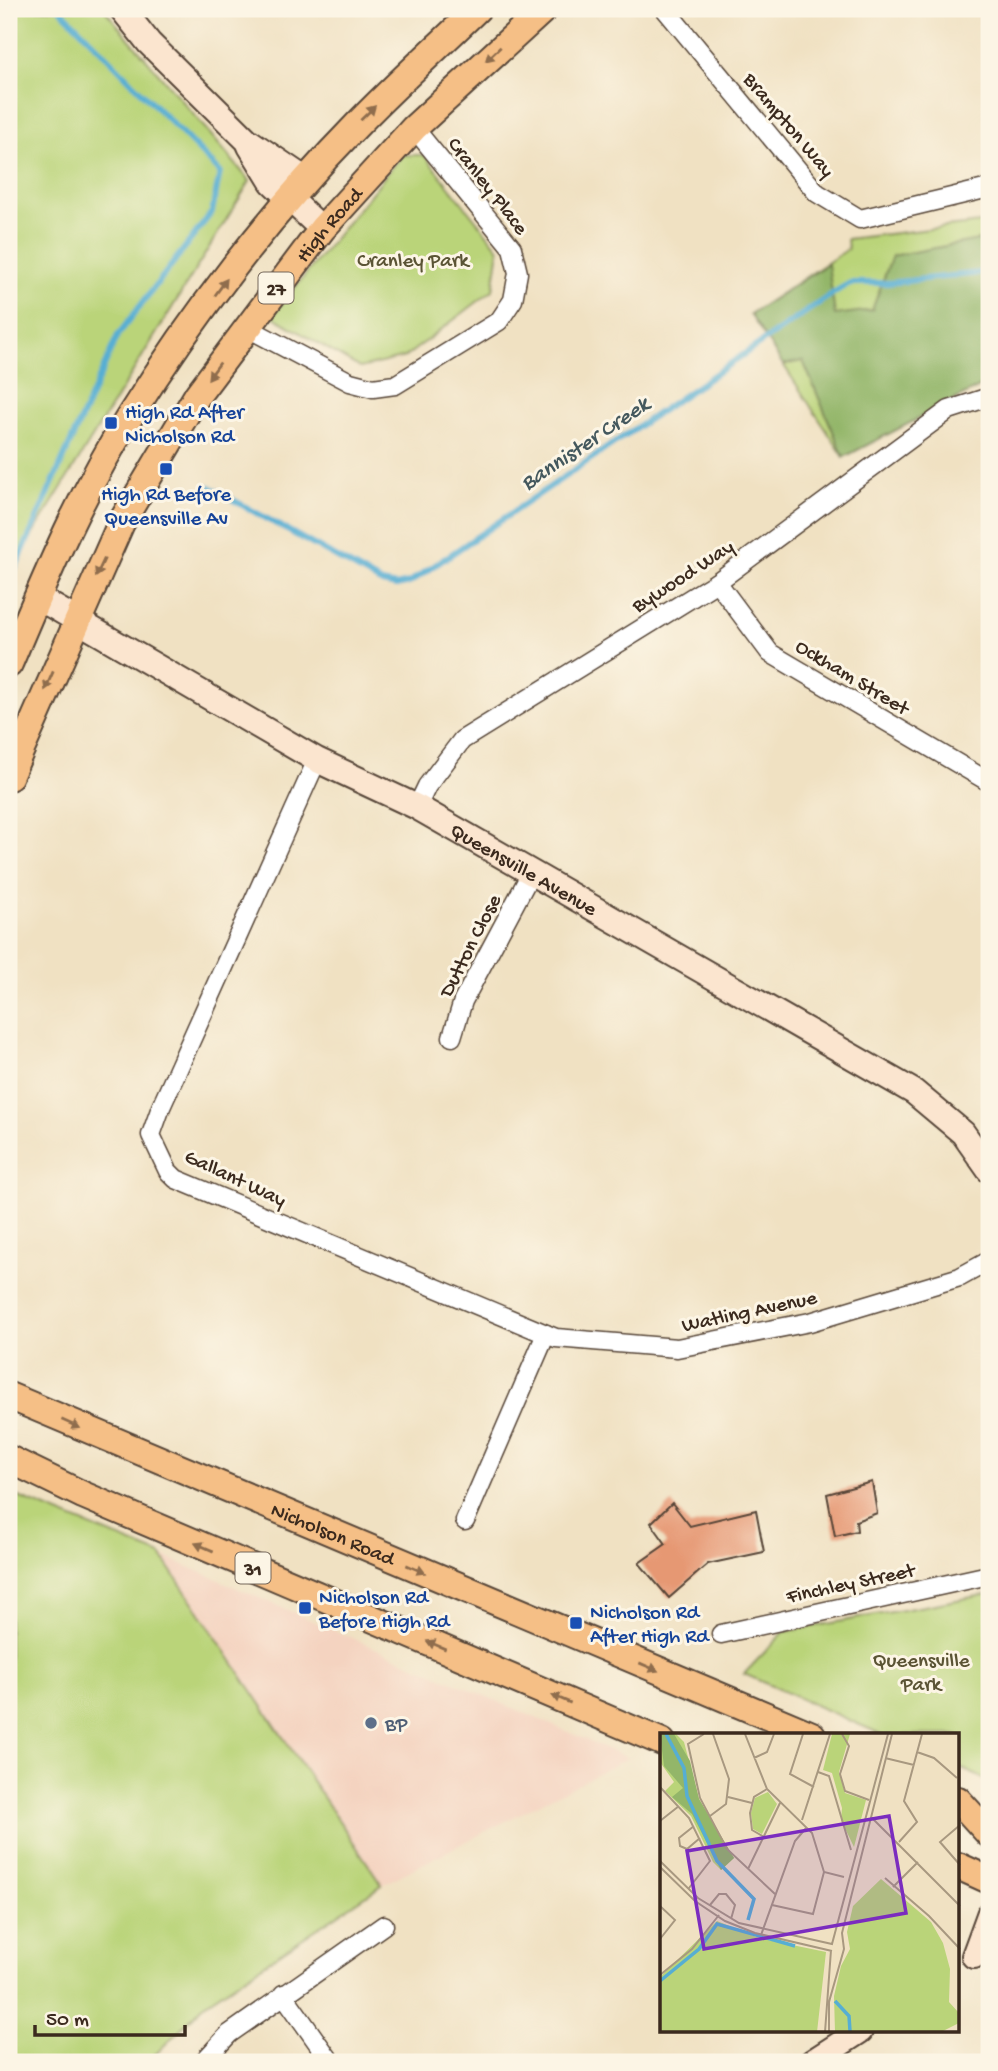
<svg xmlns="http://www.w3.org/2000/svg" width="998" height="2071" font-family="'Gochi Hand',sans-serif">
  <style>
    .built { fill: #f4d3c0 }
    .green { fill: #bad479; stroke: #7a7f4c; stroke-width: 2 }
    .forest { fill: #93b669; stroke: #677044; stroke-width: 2 }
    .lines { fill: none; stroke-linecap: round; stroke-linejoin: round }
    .stream { stroke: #56aed3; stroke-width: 6 }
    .building { fill: #e69873 }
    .street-casing { stroke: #564537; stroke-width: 21 }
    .secondary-casing { stroke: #564537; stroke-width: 28 }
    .primary-casing { stroke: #564537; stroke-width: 30 }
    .street { stroke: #fff; stroke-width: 18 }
    .secondary { stroke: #fbe5cf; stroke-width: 24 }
    .primary { stroke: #f5bf86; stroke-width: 26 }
    .oneway { fill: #8f6d4d }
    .transit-dot { fill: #1a4fb4; stroke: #fcf5e5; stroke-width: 2.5 }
    .service-dot { fill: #5c6f8a; stroke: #fcf5e5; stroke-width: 2.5 }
    .labels { text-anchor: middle; stroke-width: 6; stroke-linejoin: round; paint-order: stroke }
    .shield { fill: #fcf5e5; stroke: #75675a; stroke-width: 2 }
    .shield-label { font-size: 19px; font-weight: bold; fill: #3b2a1e }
    .street-label { font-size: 21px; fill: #3b2a1e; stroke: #fcf5e5 }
    .park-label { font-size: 21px; fill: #5b5435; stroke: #fcf5e5 }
    .transit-label { font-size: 21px; fill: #164399; stroke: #fcf5e5; text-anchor: start }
    .service-label { font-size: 21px; fill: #4e5e75; stroke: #fcf5e5; text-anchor: start }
    .water-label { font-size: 23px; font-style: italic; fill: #44585d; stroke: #fcf5e5 }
    .inset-river { fill: none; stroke: #56aed3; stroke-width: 3.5 }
    .inset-road { fill: none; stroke: #a89880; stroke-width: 2 }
    .view { fill: #7b2cbf; fill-opacity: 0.15; stroke: #7b2cbf; stroke-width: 3.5 }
    .inset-edge { fill: none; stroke: #3b2a1e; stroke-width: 3.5 }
  </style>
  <rect width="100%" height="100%" fill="#fcf5e5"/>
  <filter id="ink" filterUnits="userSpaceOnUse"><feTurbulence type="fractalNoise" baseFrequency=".0143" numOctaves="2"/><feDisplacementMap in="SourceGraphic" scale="14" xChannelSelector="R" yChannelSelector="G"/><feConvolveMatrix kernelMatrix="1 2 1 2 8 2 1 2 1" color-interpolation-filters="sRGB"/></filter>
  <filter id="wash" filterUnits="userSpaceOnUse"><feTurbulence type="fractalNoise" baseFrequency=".00686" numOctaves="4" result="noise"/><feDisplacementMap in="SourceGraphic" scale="28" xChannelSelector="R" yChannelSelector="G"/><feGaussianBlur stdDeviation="1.57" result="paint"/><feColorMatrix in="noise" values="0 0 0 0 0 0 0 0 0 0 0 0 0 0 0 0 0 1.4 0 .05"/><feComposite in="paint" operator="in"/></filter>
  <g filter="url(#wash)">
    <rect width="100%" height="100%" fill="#f0e1c2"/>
    <path class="built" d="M 161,1555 L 628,1758 L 382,1885 Z"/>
    <g class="green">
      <path d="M 9,9 L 104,9 L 250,181 L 9,573 Z"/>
      <path d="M 402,155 L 424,155 L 499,249 L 493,290 L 405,357 L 360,368 L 272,316 Z"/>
      <path d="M 989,222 L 989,382 L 844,457 L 750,314 L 848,249 L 847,239 Z"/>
      <path d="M 9,1493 L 161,1555 L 382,1885 L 206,2003 L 148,2062 L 9,2062 Z"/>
      <path d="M 989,1594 L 989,1781 L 958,1767 L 958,1735 L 883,1735 L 744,1674 L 784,1632 Z"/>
    </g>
    <path class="forest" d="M 989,238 L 989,382 L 844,457 L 803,361 L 783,365 L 750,314 L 828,264 L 835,315 L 872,310 L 892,256 Z"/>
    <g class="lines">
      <g class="stream">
        <path d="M 210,487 L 382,583 L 396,586 L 409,583 L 838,290 L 850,283 L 888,283 L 989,272"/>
        <path d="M 9,582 L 118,335 L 212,212 L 220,172 L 60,9"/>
      </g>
    </g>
    <g id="blocks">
      <g class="building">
        <path d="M 872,1482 L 877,1513 L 856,1521 L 857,1531 L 835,1536 L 827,1494 Z"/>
        <path d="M 672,1503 L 690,1526 L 756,1510 L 764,1552 L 708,1564 L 669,1598 L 639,1563 L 666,1544 L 651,1523 Z"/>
      </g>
    </g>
  </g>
  <g filter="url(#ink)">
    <use href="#blocks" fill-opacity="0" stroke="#564537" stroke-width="2"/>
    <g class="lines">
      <defs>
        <g id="street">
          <path d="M 665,9 L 817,193 L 860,219 L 989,188"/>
          <path d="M 246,327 L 350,382 L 373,388 L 395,385 L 499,321 L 513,300 L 518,273 L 512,248 L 414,128"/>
          <path d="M 717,582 L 770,653 L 989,782"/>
          <path d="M 317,760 L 161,1107 L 151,1135 L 168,1171 L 176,1179 L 546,1334"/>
          <path d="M 417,807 L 427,786 L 462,740 L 717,582 L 949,410 L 989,397"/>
          <path d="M 452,1037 L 463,1001 L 530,875"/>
          <path d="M 465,1521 L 546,1334 L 556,1338 L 677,1348 L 810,1322 L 960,1277 L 989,1261"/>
          <path d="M 721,1634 L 989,1575"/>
          <path d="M 283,1994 L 331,2062"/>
          <path d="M 203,2062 L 229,2034 L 384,1925"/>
        </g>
        <g id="secondary">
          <path d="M 122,9 L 149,43 L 247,140 L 306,180"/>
          <path d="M 250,146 L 272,182 L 322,229"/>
          <path id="s1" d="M 37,597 L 317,760 L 417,807 L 914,1092 L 963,1133 L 989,1170"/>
          <path d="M 974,1956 L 989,1915"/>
          <path d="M 812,2062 L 860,2031"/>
        </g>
        <g id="primary">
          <path d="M 9,664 C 45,579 80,494 130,416 C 193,315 272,212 355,127 C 394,86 437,48 477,9"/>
          <path id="s2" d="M 9,777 L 121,523 L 198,394 L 322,229 L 414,128 L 544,9"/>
          <path id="s3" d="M 9,1396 L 812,1735"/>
          <path d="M 9,1459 L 83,1495 L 662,1742"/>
          <path d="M 958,1800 L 989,1834"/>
          <path d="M 958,1866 L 989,1880"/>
        </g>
      </defs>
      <use href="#street" class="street-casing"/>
      <use href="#secondary" class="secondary-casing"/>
      <use href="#primary" class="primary-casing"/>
      <use href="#street" class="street"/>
      <use href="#secondary" class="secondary"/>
      <use href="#primary" class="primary"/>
    </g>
    <defs><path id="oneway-solid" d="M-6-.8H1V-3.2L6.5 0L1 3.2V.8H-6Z" transform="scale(1.75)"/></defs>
    <g class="oneway">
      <use href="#oneway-solid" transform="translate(493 54) rotate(137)"/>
      <use href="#oneway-solid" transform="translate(368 113) rotate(-44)"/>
      <use href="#oneway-solid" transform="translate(221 287) rotate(-54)"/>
      <use href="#oneway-solid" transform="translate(214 371) rotate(126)"/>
      <use href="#oneway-solid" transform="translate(100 568) rotate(115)"/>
      <use href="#oneway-solid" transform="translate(49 681) rotate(114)"/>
      <use href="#oneway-solid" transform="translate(71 1424) rotate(24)"/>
      <use href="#oneway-solid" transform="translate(204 1547) rotate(-157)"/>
      <use href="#oneway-solid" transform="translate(416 1569) rotate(23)"/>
      <use href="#oneway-solid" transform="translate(436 1645) rotate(-157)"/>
      <use href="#oneway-solid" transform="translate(649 1667) rotate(23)"/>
      <use href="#oneway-solid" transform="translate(561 1699) rotate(-157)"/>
    </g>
  </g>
  <g class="transit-dot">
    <rect x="104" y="416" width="14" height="14" rx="3.5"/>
    <rect x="159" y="462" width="14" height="14" rx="3.5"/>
    <rect x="298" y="1601" width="14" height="14" rx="3.5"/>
    <rect x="569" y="1616" width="14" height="14" rx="3.5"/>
  </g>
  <circle class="service-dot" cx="371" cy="1723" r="7"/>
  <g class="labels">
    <g class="shield">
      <rect x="258.5" y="272.5" width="35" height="31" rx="5"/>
      <rect x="235.5" y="1552.5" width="35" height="31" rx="5"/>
    </g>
    <g class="shield-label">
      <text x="276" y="295">27</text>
      <text x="253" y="1575">31</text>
    </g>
    <g class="street-label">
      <text transform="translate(790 124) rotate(50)" y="7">Brampton Way</text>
      <text transform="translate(489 185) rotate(52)" y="7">Cranley Place</text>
      <text dy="7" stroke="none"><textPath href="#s2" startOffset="642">High Road</textPath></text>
      <text transform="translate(682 575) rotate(-33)" y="7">Bywood Way</text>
      <text transform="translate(853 676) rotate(31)" y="7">Ockham Street</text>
      <text dy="7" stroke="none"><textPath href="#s1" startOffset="558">Queensville Avenue</textPath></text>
      <text transform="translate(469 945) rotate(-63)" y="7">Dutton Close</text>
      <text transform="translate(236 1177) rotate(25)" y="7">Gallant Way</text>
      <text transform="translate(749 1310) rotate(-12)" y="7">Watling Avenue</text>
      <text dy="7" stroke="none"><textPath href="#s3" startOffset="352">Nicholson Road</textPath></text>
      <text transform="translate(850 1582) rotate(-12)" y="7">Finchley Street</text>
    </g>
    <g class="park-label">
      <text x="413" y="266">Cranley Park</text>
      <text x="921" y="1666">Queensville<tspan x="921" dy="24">Park</tspan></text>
    </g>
    <g class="transit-label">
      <text x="125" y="418">High Rd After<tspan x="125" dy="24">Nicholson Rd</tspan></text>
      <text x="166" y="500" text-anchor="middle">High Rd Before<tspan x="166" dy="24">Queensville Av</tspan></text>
      <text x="319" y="1603">Nicholson Rd<tspan x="319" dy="24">Before High Rd</tspan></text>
      <text x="590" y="1618">Nicholson Rd<tspan x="590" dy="24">After High Rd</tspan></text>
    </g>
    <g class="service-label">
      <text x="385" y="1730">BP</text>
    </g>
    <g class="water-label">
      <text transform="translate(584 442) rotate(-34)" y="8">Bannister Creek</text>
    </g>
  </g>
  <g transform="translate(660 1733)">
    <rect width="299" height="299" fill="#f0e1c2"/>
    <path d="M 0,1 L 16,1 L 24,9 L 39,66 L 74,125 L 61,137 L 53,129 L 31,83 L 5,58 L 14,49 L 0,29 ZM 172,1 L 190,1 L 179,39 L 185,60 L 206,67 L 194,114 L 181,87 L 182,75 L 172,40 L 163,37 ZM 108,59 L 117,71 L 102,101 L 93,96 L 91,80 L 95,65 ZM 221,146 L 271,189 L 283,210 L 290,236 L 289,269 L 299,280 L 299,290 L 281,299 L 175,299 L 174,263 L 181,233 L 190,216 L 187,199 L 193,173 ZM 57,188 L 99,205 L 166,219 L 157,299 L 0,299 L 0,244 Z" fill="#bad479"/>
    <path d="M 0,1 L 14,1 L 30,28 L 39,66 L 74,125 L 61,137 L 32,81 L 12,64 L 23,55 L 4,33 Z" fill="#93b669"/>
    <path class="inset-river" d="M 6,1 L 24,35 L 27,63 L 57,128 L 94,166 L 88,187M 0,248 L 39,216 L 57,191 L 135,213M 175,268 L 189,283 L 190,298"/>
    <path class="inset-road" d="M 44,1 L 28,11 L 40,65 L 67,116 L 115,161M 85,1 L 107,56 L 152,100 L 164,139 L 184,144M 143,1 L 130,41 L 154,54M 182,1 L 189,13 L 180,41 L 185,58 L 209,67M 257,19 L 274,25 L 297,45M 94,25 L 107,19 L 114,1M 225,25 L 254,32M 158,39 L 169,43 L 191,117M 0,54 L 29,85 L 50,128 L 29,155M 68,64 L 92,70M 50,83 L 66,71 L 69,46 L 53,1M 211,84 L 300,173M 142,87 L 170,1M 0,88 L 19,73M 300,92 L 280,109 L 300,132M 34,93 L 19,105 L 20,113 L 27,116 L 40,105M 104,104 L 92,97 L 90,80 L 94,64 L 107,56M 239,109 L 257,89 L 244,68 L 262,1M 0,128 L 38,165 L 79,190 L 172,211 L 228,1M 0,134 L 35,168 L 65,188 L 95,200 L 172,218M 88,136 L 120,70M 225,145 L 269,183 L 300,216M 233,154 L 258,129M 50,172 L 59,161 L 66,161 L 75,172 L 71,186M 112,172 L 153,181 L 164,139M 0,173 L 15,187 L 0,206M 101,202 L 135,108 L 147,94M 0,242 L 32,216 L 59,182M 165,299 L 171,217M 169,299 L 169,269 L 184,216 L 182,200 L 232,1"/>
    <path class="view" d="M 229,83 L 246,180 L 44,216 L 27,118 Z"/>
    <rect width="299" height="299" class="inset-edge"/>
  </g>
  <rect width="998" height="2071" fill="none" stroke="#fcf5e5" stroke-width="35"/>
  <path d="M35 2025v10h150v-10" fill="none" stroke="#3b2a1e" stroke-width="3.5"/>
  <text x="46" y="2025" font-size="21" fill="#3b2a1e" stroke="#fcf5e5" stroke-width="5" paint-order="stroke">50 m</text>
</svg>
